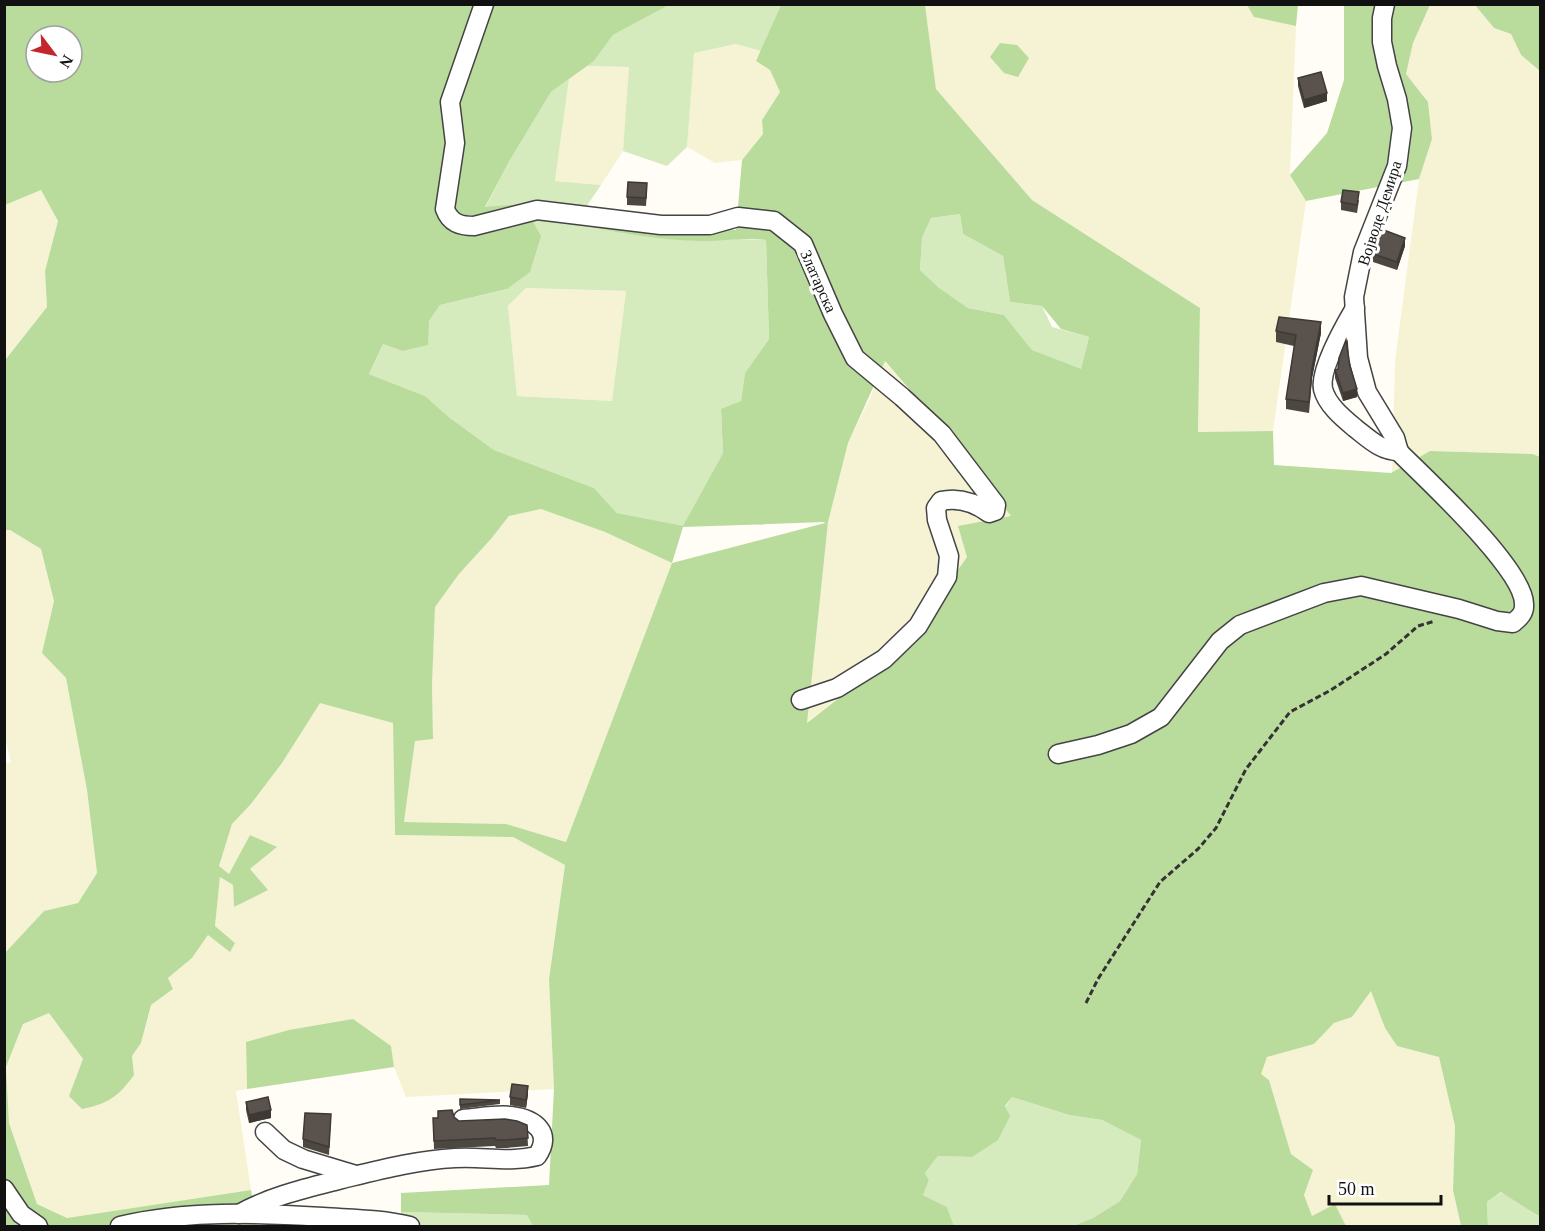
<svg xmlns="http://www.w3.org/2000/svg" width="1545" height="1231" font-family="Georgia,serif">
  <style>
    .farmland { fill: #f6f3d4 }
    .green { fill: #d5ebbd; fill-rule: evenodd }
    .forest { fill: #b9dc9c; fill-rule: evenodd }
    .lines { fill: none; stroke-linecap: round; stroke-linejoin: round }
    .minor-casing { stroke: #444; stroke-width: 21 }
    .path { stroke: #333; stroke-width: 3; stroke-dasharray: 6 3; stroke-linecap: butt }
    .minor { stroke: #fff; stroke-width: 18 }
    .wall { fill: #4d4742 }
    .shaded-wall { fill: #3f3936 }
    .building { fill: #5a524d; stroke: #3f3936; stroke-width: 1.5 }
    .labels { text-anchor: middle; stroke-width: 6; stroke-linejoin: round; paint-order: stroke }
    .street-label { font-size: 16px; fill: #111; stroke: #fff }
  </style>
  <rect width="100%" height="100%" fill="#fffdf5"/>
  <g class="farmland">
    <path d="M 925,5 L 1247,5 L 1255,17 L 1296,26 L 1290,175 L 1306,201 L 1273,431 L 1198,432 L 1200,308 L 1032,200 L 936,89 Z"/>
    <path d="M 1430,5 L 1475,5 L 1494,28 L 1511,34 L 1521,55 L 1540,71 L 1540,457 L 1533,454 L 1430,451 L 1392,473 L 1395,361 L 1419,179 L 1432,139 L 1428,102 L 1406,74 L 1413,43 Z"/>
    <path d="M 736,44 L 761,51 L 756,61 L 770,70 L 780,92 L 762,120 L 763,134 L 742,160 L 715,163 L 687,147 L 693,53 Z"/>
    <path d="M 587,66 L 630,67 L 623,151 L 601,185 L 555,181 L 569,79 Z"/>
    <path d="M 41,190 L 58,221 L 45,271 L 47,307 L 5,359 L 5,205 Z"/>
    <path d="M 526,288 L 626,291 L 612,401 L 517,396 L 508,306 Z"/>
    <path d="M 884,361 L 934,418 L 1012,516 L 967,557 L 903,648 L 806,723 L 828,522 L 848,443 L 871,396 Z"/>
    <path d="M 541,509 L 605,532 L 672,563 L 566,842 L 506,824 L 404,822 L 415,741 L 433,739 L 432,686 L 435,607 L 459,574 L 491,539 L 509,516 Z"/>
    <path d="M 4,530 L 10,530 L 41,549 L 54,601 L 42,653 L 66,678 L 87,790 L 97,873 L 78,903 L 44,911 L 5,954 L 4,764 L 11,762 L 4,734 Z"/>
    <path d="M 320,702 L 393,723 L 395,835 L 513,837 L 565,865 L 549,979 L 554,1089 L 406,1097 L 394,1067 L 391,1046 L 246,1043 L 247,1089 L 236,1091 L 251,1190 L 67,1218 L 37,1204 L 9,1123 L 6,1067 L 23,1024 L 49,1012 L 83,1059 L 134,1075 L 132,1056 L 141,1043 L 151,1005 L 173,989 L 168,978 L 192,958 L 208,935 L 235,943 L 215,926 L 220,877 L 233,885 L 234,907 L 250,869 L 276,848 L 250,835 L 229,875 L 219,866 L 232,824 L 251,804 L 282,763 Z"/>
    <path d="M 1372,990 L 1385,1028 L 1397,1046 L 1439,1056 L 1455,1126 L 1453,1190 L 1461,1226 L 1346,1226 L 1335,1204 L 1312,1217 L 1304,1195 L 1313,1170 L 1291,1154 L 1269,1080 L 1260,1074 L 1267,1057 L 1314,1044 L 1334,1023 L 1352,1017 Z"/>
  </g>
  <g class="green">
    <path d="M 669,5 L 781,5 L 761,51 L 736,44 L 694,53 L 687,147 L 667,166 L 623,151 L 629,67 L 587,66 L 594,61 L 613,35 Z"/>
    <path d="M 569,79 L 555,181 L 601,185 L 586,207 L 622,233 L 697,241 L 737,239 L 766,240 L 769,339 L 745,373 L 741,401 L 721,410 L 723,453 L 683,527 L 617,513 L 594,488 L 494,450 L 450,418 L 425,396 L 369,374 L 383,344 L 402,351 L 429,321 L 440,305 L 507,289 L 485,208 L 510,160 L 551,92 ZM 526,288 L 626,291 L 612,401 L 517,396 L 508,306 Z"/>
    <path d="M 960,214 L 963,234 L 1003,256 L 1010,302 L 1042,306 L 1052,327 L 1089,337 L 1081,370 L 1032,350 L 1004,315 L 968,308 L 938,287 L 920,270 L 922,238 L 931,218 Z"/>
    <path d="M 1012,1097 L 1069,1115 L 1102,1120 L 1141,1140 L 1137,1174 L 1120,1201 L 1093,1218 L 1073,1226 L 954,1226 L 947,1207 L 923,1195 L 929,1180 L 925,1173 L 938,1156 L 972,1157 Z"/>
    <path d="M 1502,1192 L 1537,1216 L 1540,1210 L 1540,1226 L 1488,1226 L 1487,1202 Z"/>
    <path d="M 401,1212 L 528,1215 L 533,1226 L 400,1226 Z"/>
  </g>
  <g class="forest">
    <path d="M 5,5 L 669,5 L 613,35 L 594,61 L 551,92 L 510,160 L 485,207 L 523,204 L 541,236 L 530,272 L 507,289 L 440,305 L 429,321 L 428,345 L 402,351 L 383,344 L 369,374 L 425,396 L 450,418 L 494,450 L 594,488 L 617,513 L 683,526 L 723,453 L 721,409 L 741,401 L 745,373 L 769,339 L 766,240 C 743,237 720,242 697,241 C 657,240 616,232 577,224 L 586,207 L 736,230 L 742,160 L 763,134 L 762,120 L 780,92 L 770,70 L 756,61 L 781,5 L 925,5 L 936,89 L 1032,200 L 1200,308 L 1198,432 L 1273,431 L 1274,465 L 1391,473 L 1430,451 L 1533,454 L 1540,457 L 1540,1210 L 1538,1216 L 1501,1192 L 1487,1202 L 1488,1226 L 1461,1226 L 1453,1190 L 1455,1126 L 1439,1057 L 1397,1046 L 1385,1028 L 1371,991 L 1352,1017 L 1334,1023 L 1314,1044 L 1267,1057 L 1261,1074 L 1269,1080 L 1291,1154 L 1313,1170 L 1304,1195 L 1312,1216 L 1335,1204 L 1346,1226 L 1073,1226 L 1093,1218 L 1120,1201 L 1137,1174 L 1141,1140 L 1102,1120 L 1069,1115 L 1012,1097 L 1005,1106 L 1010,1116 L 998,1140 L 972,1157 L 938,1156 L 925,1173 L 929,1180 L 923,1195 L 947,1207 L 954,1226 L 533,1226 L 527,1215 L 401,1212 L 401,1193 L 549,1185 L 554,1089 L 549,979 L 565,865 L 513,837 L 395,835 L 393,723 L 320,703 L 282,763 L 251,804 L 232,824 L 219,866 L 229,874 L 250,835 L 277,847 L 250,869 L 268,890 L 234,907 L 233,885 L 220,877 L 215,926 L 235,943 L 230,952 L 208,935 L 192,958 L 168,978 L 173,989 L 151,1005 L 141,1043 L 132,1056 L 134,1075 C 119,1096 108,1104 82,1109 L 69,1096 L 83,1059 L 49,1013 L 23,1024 L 6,1067 L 9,1123 L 37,1204 L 67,1218 L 251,1190 L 257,1226 L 5,1226 L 4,954 L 44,911 L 78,903 L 97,873 L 87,790 L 66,678 L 42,653 L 54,601 L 41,549 L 10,530 L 5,530 L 5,360 L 47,307 L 45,271 L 58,221 L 41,190 L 5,205 ZM 36,36 L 72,36 L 72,72 L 36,72 ZM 960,214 L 963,234 L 1003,256 L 1010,302 L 1042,306 L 1061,329 L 1089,337 L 1081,369 L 1032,350 L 1004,315 L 968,308 L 938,287 L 920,270 L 922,238 L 931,218 ZM 885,361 L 934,418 L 1011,516 L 958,526 L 967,557 L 903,648 L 807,723 L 828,522 L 848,443 ZM 541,509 L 605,532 L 672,563 L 566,842 L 506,824 L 404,822 L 415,741 L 433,739 L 432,686 L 435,607 L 459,574 L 491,539 L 509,516 ZM 824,522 L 825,523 L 672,563 L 683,527 Z"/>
    <path d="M 1247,5 L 1298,5 L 1296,26 L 1254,17 Z"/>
    <path d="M 1344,5 L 1430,5 L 1413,43 L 1406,74 L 1428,102 L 1432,139 L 1419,179 L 1306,201 L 1290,175 L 1327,133 L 1344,80 Z"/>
    <path d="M 1475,5 L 1540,5 L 1540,71 L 1521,55 L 1511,34 L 1494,28 Z"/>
    <path d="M 1000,43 L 1017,45 L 1029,58 L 1018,77 L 1004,73 L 990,57 Z"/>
    <path d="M 353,1019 L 391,1046 L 394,1067 L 247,1089 L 246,1042 L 289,1030 Z"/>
  </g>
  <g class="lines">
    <defs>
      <g id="minor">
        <path d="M 484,4 L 450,102 L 455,143 L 445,209 C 450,223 460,226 474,226 L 537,210 L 661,225 L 710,225 L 738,217 L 774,221 L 803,244 L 833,314 L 855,358 L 902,397 L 942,434 L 996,505 L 995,511 L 989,513 C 974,502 959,497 941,501 L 936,508 L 937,520 L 949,556 L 947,577 L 918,626 L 884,659 L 837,688 L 801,700"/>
        <path d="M 1355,308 C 1345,325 1319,370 1323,389 C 1327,405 1343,418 1355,428 C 1369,439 1381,451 1399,451"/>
        <path d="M 1058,754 L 1098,745 L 1131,734 L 1161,717 L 1220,641 L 1240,625 L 1324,593 L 1361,586 L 1459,609 L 1497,621 L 1513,623 C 1519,618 1525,613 1524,604 C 1524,569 1426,479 1399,452 L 1395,438 L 1367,392 L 1358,358 L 1354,297 L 1363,252 L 1397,166 L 1402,128 L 1397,99 L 1387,66 L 1382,42 L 1382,18 L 1385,4"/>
        <path d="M 265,1132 L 284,1150 L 303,1159 L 356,1175"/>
        <path d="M 4,1189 L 21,1214 L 38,1226"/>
        <path d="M 239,1214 C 271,1196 307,1188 342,1179 C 379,1170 417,1160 455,1158 C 483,1156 508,1163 537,1156 C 553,1133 535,1119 511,1116 C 496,1114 478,1118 463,1119"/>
        <path d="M 120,1226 C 187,1210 255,1213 323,1217 C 352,1219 381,1219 410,1226"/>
      </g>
    </defs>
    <use href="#minor" class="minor-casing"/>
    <path class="path" d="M 1086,1003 L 1098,979 L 1160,882 L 1198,849 L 1216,828 L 1246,769 L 1290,712 L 1331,690 L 1386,654 L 1418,626 L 1435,621"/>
    <use href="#minor" class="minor"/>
  </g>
  <g class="wall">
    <path d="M 1298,78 L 1327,101 L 1304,108 L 1298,86 Z"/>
    <path d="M 647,191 L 646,206 L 627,205 L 627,197 Z"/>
    <path d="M 1359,200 L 1357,213 L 1341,210 L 1341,202 Z"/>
    <path d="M 1405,246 L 1397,270 L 1373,262 L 1373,254 Z"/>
    <path d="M 1276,331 L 1321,333 L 1312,378 L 1309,413 L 1286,409 L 1286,399 L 1294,346 L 1276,342 Z"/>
    <path d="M 1335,370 L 1357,397 L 1343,401 L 1335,378 Z"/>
    <path d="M 528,1094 L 526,1108 L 510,1105 L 510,1097 Z"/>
    <path d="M 460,1099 L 500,1100 L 500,1104 L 460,1109 Z"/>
    <path d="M 246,1102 L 271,1118 L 249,1123 L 246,1110 Z"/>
    <path d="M 331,1114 L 329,1155 L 303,1147 L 303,1139 Z"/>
    <path d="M 454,1117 L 459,1121 L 527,1125 L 528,1146 L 506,1148 L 496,1148 L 495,1146 L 434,1149 L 433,1118 Z"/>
  </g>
  <g class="shaded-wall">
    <path d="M 1327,93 L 1327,101 L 1304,108 L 1304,100 Z"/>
    <path d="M 1405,238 L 1405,246 L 1397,270 L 1397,262 Z"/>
    <path d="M 1321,322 L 1321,333 L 1312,378 L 1309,413 L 1312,368 Z"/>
    <path d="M 1357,389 L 1357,397 L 1343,401 L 1343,393 Z"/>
    <path d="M 528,1086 L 528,1094 L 526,1108 L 526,1100 Z"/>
    <path d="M 271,1110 L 271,1118 L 249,1123 L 249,1115 Z"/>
  </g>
  <g class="building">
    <path d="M 1321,72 L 1327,93 L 1304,100 L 1298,78 Z"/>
    <path d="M 628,182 L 647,183 L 646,198 L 627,197 Z"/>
    <path d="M 1343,190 L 1359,192 L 1357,205 L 1341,202 Z"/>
    <path d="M 1381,229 L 1405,238 L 1397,262 L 1373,254 Z"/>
    <path d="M 1279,317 L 1321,322 L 1312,368 L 1309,402 L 1286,399 L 1296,335 L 1276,331 Z"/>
    <path d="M 1346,340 L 1350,366 L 1357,389 L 1343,393 L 1335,370 L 1338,369 L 1339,358 Z"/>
    <path d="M 512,1084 L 528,1086 L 526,1100 L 510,1097 Z"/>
    <path d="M 268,1097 L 271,1110 L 249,1115 L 246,1102 Z"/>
    <path d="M 460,1099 L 500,1100 L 460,1105 Z"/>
    <path d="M 452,1110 L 454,1117 L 459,1121 L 505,1119 L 517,1121 L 527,1125 L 528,1138 L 506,1140 L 496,1140 L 495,1138 L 434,1141 L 433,1118 L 438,1118 L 438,1111 Z"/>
    <path d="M 305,1113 L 331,1114 L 329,1147 L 303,1139 Z"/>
  </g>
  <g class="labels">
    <g class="street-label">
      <text transform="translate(1379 213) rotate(-72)" y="6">Војводе Демира</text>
      <text transform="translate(819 281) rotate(66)" y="6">Златарска</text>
    </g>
  </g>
  <rect width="1545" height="1231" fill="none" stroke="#111111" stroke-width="12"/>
  <g transform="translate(54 54) rotate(122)"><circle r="28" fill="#ffffff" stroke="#a0a0a0" stroke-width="1.5"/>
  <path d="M0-4.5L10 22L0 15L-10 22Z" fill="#c4262e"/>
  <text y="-9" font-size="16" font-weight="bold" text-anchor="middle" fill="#111111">N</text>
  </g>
  <path d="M1329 1195v9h112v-9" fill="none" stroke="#111111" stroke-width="3"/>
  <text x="1338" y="1195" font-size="18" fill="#111111" stroke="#ffffff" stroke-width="4.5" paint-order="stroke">50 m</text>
</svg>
